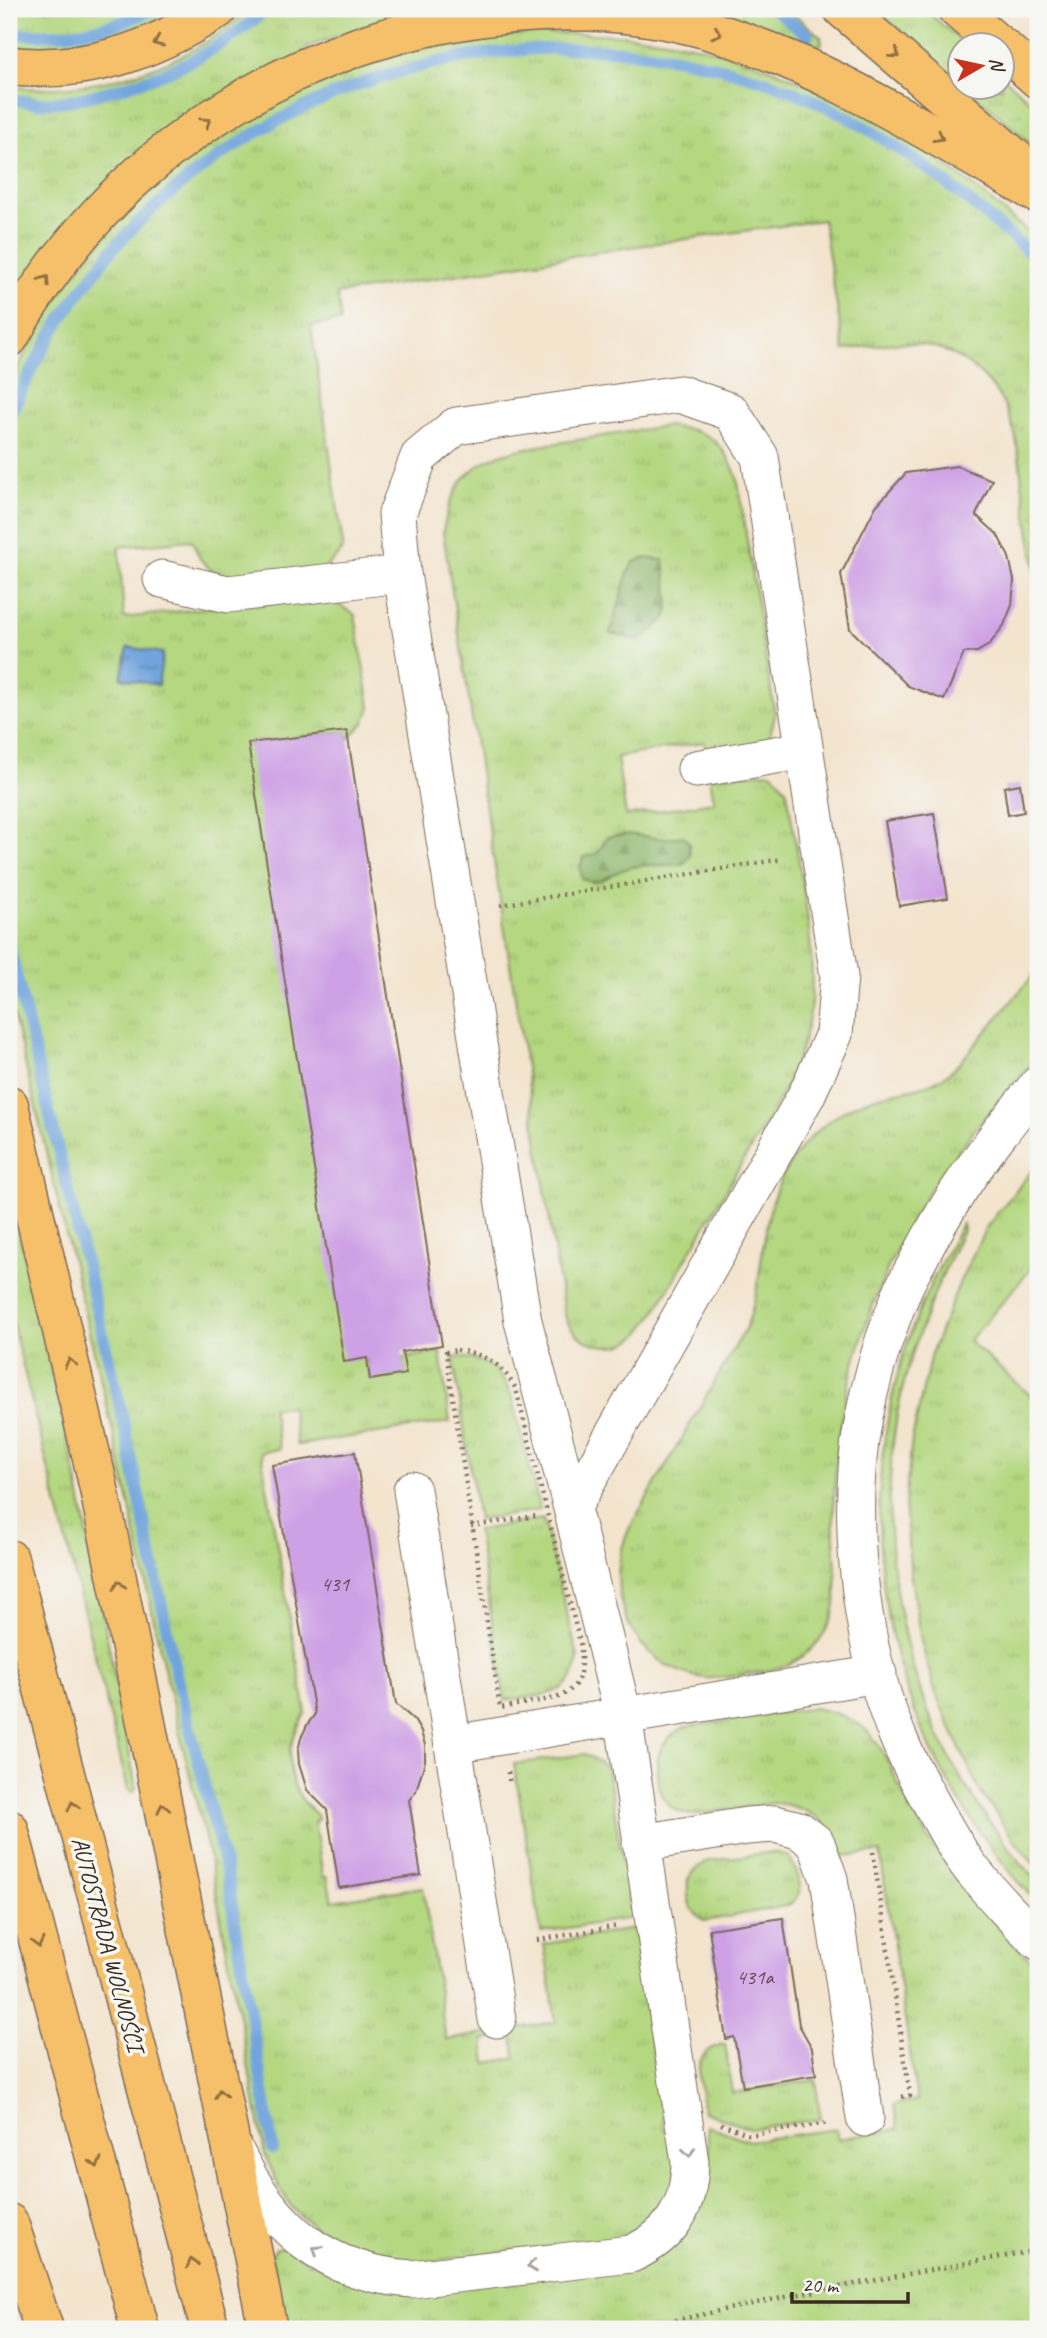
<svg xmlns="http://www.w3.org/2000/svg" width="1047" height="2338" font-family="Caveat,sans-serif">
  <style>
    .grass { fill: url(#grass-tufts); stroke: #78804f; stroke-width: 2 }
    .forest { fill: url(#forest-firs); stroke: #657146; stroke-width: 2 }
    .water { fill: url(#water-ripples); stroke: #56677e; stroke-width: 2 }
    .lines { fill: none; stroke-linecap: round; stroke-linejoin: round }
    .stream { stroke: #71a4dd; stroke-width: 12 }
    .building { fill: #cea0e5 }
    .minor-casing { stroke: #7b6b5c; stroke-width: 39 }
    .major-casing { stroke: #7b6b5c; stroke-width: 41 }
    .highway-casing { stroke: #7b6b5c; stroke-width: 41 }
    .path { stroke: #7b6b5c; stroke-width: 4.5; stroke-dasharray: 2 5; stroke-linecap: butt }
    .minor { stroke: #fff; stroke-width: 37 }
    .major { stroke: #f6c06b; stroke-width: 38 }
    .highway { stroke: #f6c06b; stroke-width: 38 }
    .oneway { stroke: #8f6e41 }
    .oneway2 { stroke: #a79f9a }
    .labels { text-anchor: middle; stroke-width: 7; stroke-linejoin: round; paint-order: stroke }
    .number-label { font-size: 21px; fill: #604850 }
    .street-label { font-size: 24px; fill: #3b2a1e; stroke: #f6f6f2 }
  </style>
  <defs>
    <pattern id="grass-tufts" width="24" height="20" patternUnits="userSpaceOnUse" patternTransform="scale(1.75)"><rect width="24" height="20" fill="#b4d780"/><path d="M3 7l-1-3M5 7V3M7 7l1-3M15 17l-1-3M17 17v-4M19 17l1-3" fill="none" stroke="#9cb96e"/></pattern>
    <pattern id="forest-firs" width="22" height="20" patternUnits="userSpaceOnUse" patternTransform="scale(1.75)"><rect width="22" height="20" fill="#8fb86e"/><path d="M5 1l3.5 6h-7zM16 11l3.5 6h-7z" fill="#76965a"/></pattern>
    <pattern id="water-ripples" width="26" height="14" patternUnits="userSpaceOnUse" patternTransform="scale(1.75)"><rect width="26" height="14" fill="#71a4dd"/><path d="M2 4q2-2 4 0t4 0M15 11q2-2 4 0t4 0" fill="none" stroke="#5e86b3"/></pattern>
  </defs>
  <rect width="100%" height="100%" fill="#f6f6f2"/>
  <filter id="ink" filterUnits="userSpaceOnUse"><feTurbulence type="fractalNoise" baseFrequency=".0143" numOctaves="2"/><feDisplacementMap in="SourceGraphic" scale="14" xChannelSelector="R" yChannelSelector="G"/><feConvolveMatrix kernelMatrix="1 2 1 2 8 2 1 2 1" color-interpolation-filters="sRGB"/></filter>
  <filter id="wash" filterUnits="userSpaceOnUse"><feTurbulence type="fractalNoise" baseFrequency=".00686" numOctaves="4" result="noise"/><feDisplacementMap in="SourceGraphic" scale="28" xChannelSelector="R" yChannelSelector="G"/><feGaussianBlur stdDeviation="1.57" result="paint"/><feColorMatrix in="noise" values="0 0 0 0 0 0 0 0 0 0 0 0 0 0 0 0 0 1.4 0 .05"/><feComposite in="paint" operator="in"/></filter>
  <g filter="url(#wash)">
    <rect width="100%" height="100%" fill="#f3e4ce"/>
    <g class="grass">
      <path d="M 9,9 L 179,9 C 126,37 69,52 9,46 Z"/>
      <path d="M 249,9 L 428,9 L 376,22 L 310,46 L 9,305 L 9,87 C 93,95 187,68 249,9 Z"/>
      <path d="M 689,9 L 788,9 L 821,37 L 822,44 L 819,45 L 764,28 Z"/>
      <path d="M 876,9 L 924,9 L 966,45 L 960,46 L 959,81 Z"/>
      <path d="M 530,33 C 571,33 611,33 652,38 C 759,52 860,104 947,166 C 979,189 1008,216 1038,240 L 1038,585 C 1033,553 1028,521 1023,490 C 1020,467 1019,443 1011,422 C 997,378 954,344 907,343 C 886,342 865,347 844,350 L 823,220 L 616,249 L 337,294 L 341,321 L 311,326 L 343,545 L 341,552 L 324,569 L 252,581 L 216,575 L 200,559 L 192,540 L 119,547 L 124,618 L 248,603 L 326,600 L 335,602 L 355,615 L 370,707 L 364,723 L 348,739 L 346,731 L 249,743 L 370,1379 L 405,1374 L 403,1358 L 440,1352 L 450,1422 L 297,1445 L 291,1406 L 272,1408 L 280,1449 L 261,1452 L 306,1713 C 282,1749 283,1786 317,1815 L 318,1820 L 314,1821 L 323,1877 L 327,1877 L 332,1901 L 423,1887 L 446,2040 L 503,2031 L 504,2036 L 483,2040 L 486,2063 L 516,2058 L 511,2029 L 556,2022 L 544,1944 L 634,1929 L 665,2131 L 676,2130 L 677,2179 L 655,2218 L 625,2238 L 422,2262 L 383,2261 L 331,2241 L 294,2210 L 281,2191 L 265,2155 L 208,1850 L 166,1677 L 120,1461 L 9,996 L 9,385 C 26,350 44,316 67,284 C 144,178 262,95 388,58 C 434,44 482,39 530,33 Z"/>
      <path d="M 1002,76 L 1038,108 L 1038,150 L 967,88 L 1002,88 Z"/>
      <path d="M 666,426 C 706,429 722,439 737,477 L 775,715 L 770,735 L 759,746 L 706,751 L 704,742 L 617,757 L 626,816 L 714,802 L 710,777 L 771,772 L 776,776 L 787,791 C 797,856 816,937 811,1002 C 805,1065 768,1119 737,1171 C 709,1219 682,1266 654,1314 C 648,1321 643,1330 637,1336 C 619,1353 585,1347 571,1328 C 568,1324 566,1318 564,1313 L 443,532 C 455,456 499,452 564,442 C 598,437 632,431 666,426 Z"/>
      <path d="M 1038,969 C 1038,991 1038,1012 1038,1033 C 1038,1039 1040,1048 1038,1054 C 1036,1062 1017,1079 1011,1086 C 991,1109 973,1132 954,1156 C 914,1208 883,1271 863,1334 C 847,1381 838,1430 835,1479 C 834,1498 833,1518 834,1537 C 835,1577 845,1610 817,1643 C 799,1665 773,1671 746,1674 C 733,1676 718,1679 704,1678 C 631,1667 600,1592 629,1529 L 746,1328 C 766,1278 758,1221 784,1173 C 805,1135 844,1103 887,1094 C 907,1090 925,1088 943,1077 C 958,1068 968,1052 980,1039 C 999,1016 1019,993 1038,969 Z"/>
      <path d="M 1038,1163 L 1038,1261 L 969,1341 L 1038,1402 L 1038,1869 L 1015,1841 L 979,1790 L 936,1695 L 921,1641 L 911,1579 L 905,1503 L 912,1439 L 931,1354 L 961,1279 L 987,1226 Z"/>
      <path d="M 9,1191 L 76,1475 L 135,1783 L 136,1789 L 132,1792 L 128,1789 L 9,1310 Z"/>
      <path d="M 962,1224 L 963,1231 C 956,1243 951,1256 945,1269 C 924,1316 906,1364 897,1415 C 877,1534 898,1670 959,1775 C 976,1804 996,1831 1016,1857 C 1022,1866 1032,1873 1037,1882 C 1040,1887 1038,1896 1038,1902 C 1001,1866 973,1825 947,1780 C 875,1652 861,1500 902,1359 C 916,1311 938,1268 962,1224 Z"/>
      <path d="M 453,1357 C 484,1357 500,1368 512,1397 L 540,1510 L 478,1520 Z"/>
      <path d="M 543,1519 L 578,1657 C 574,1699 539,1695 505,1700 L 477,1530 Z"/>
      <path d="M 815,1708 C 830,1711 847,1716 860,1725 C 883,1742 892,1773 905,1798 C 912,1812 921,1826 929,1840 C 959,1887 998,1928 1038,1967 L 1038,2329 L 286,2329 L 271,2256 L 276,2248 L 286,2247 L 309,2263 L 595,2274 L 704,2194 L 710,2173 L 707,2125 L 749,2141 L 836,2129 L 838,2139 L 898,2129 L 894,2105 L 917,2100 L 880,1852 L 843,1856 C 831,1822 807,1805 772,1803 L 692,1815 C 685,1813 677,1812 671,1807 C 656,1794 653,1762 663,1745 C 668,1737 676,1732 684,1727 Z"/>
      <path d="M 585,1754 L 604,1765 L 608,1771 L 632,1918 L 541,1932 L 514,1764 Z"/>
      <path d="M 774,1852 L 788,1856 C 799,1872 808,1896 786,1906 L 705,1921 C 687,1910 687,1898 688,1879 L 697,1868 L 708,1861 Z"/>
      <path d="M 725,2044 L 732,2093 L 816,2080 L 820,2119 L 750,2129 L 704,2112 C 700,2085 687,2050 725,2044 Z"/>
    </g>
    <g class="forest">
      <path d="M 645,558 L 664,560 L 669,602 L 667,617 L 647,635 L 636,640 L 610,633 L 628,573 L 634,562 Z"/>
      <path d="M 629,834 L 663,839 L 683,836 L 689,843 L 690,856 L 683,864 C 663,867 642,862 622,870 C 608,875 598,888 582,879 L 580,866 L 584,857 L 598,853 L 607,837 Z"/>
    </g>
    <path class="water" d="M 128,647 L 163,653 L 158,685 L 121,678 Z"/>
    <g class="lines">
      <g class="stream">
        <path d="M 774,9 L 808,35"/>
        <path d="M 9,33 C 58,38 110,31 155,9"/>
        <path d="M 9,99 C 19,100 30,103 41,103 C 62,103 85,98 105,92 C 168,77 219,51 267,9"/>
        <path d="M 9,419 C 31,366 58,319 94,274 C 103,262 111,250 121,240 C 294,58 558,0 792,91 C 886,129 963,194 1038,260"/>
        <path d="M 9,945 L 123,1419 L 176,1674 L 226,1870 L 273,2149"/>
      </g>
    </g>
    <g id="blocks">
      <g class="building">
        <path d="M 957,466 L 992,480 L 976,515 L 997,534 L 1009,557 L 1014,580 L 1012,605 L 1004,625 L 989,645 L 977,652 L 964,653 L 944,700 L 908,686 L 850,629 L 841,574 L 876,506 L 906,473 Z"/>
        <path d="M 347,731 L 442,1345 L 402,1352 L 406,1374 L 370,1380 L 367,1358 L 344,1362 L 248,743 Z"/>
        <path d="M 1020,784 L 1024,812 L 1008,815 L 1004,787 Z"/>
        <path d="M 934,813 L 948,898 L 899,906 L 885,821 Z"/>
        <path d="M 355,1452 L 396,1704 L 414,1720 L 421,1732 L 425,1745 L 425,1761 L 416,1791 L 409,1800 L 421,1875 L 339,1888 L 327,1810 L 307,1790 L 299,1764 L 298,1750 L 301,1738 L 307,1725 L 315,1714 L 272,1465 Z"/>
        <path d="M 783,1918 L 799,2025 L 812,2048 L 816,2075 L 743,2087 L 734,2037 L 726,2039 L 709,1929 Z"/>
      </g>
    </g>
  </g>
  <g filter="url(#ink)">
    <use href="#blocks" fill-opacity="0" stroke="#7b6b5c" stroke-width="2"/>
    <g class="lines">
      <defs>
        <g id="minor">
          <path d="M 162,579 L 228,594 L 402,574"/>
          <path d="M 696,769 L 804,750"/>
          <path d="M 1038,1085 C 993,1138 953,1193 921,1255 C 915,1267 907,1279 902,1292 C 877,1353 858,1422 856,1488 C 853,1566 867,1665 898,1737 C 908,1762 921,1785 934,1808 C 946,1830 958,1852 973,1871 C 993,1896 1015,1919 1038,1941"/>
          <path d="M 412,1490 L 497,2019"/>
          <path d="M 453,1744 L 878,1674"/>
          <path d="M 641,1843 L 747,1826 L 775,1824 L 799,1830 L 816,1843 L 829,1879 L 865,2118"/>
          <path d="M 236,2153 C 273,2229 325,2273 412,2279 L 631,2254 C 673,2235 689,2206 690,2162 L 623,1715 L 572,1508 L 807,1094 L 834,1034 L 839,976 L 760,457 L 731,412 L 680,394 L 456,426 L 419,457 L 397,514 L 402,574 L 523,1321 L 572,1508"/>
        </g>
        <g id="major">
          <path d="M 843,9 L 1038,178"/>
          <path d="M 957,9 L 1000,46"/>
          <path d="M 1002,47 L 1038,79"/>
        </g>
        <g id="highway">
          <path d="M 9,66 C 88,74 152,51 218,9"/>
          <path d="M 9,338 C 110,153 301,33 511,14 C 574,8 639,11 701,28 C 823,63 928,133 1038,194"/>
          <path d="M 9,1105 L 98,1484 L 268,2329"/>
          <path d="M 9,1559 L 210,2329"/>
          <path d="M 9,1829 L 140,2329"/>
          <path d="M 9,2223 L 44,2329"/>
        </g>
      </defs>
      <use href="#minor" class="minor-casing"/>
      <use href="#major" class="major-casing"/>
      <use href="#highway" class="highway-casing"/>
      <g class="path">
        <path d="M 500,905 L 782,859"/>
        <path d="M 457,1350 C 487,1355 501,1363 516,1389 L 581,1647 C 581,1673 583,1687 556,1698 L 500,1708 L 446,1352 Z"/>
        <path d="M 471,1526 L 536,1516"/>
        <path d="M 508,1772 L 510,1785"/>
        <path d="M 873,1852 L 910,2095 L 898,2098"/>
        <path d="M 537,1940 L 618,1926"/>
        <path d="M 721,2124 L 748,2134 L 756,2134 L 829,2123"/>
        <path d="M 634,2329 L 790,2296 L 1038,2250"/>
      </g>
      <use href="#minor" class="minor"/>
      <use href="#major" class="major"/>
      <use href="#highway" class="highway"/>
    </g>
    <defs><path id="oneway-chevron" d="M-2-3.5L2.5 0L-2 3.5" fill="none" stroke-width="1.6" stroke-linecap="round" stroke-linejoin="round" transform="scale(1.75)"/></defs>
    <g class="oneway">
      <use href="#oneway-chevron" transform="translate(717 33) rotate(17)"/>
      <use href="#oneway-chevron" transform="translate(158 42) rotate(156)"/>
      <use href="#oneway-chevron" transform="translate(895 54) rotate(41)"/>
      <use href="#oneway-chevron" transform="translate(206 122) rotate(-34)"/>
      <use href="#oneway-chevron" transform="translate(939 137) rotate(29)"/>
      <use href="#oneway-chevron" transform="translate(45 280) rotate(-56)"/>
      <use href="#oneway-chevron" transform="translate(70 1363) rotate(-103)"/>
      <use href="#oneway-chevron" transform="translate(119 1585) rotate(-101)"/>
      <use href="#oneway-chevron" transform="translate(73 1806) rotate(-105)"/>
      <use href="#oneway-chevron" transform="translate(163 1808) rotate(-101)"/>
      <use href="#oneway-chevron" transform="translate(38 1943) rotate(76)"/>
      <use href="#oneway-chevron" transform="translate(220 2094) rotate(-101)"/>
      <use href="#oneway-chevron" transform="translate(96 2163) rotate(75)"/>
      <use href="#oneway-chevron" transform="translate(192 2263) rotate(-105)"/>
    </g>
    <g class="oneway2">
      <use href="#oneway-chevron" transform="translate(689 2152) rotate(83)"/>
      <use href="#oneway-chevron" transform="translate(317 2250) rotate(-147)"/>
      <use href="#oneway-chevron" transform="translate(532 2266) rotate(174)"/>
    </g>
  </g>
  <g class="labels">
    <g class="number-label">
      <text x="335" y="1591">431</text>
      <text x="755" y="1984">431a</text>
    </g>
    <g class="street-label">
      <text transform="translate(108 1944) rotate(75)" y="8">AUTOSTRADA WOLNOŚCI</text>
    </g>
  </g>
  <rect width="1047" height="2338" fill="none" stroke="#f6f6f2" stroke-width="35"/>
  <g transform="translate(981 66) rotate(81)"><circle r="33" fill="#f6f6f2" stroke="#aba49d" stroke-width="2"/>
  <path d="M0-5L12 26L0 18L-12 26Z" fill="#c8321e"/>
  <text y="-10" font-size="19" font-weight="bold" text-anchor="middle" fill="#3b2a1e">N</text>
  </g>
  <path d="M792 2292v10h116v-10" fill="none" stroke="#3b2a1e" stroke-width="3.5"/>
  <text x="802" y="2292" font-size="21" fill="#3b2a1e" stroke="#f6f6f2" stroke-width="5" paint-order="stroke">20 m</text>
</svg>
